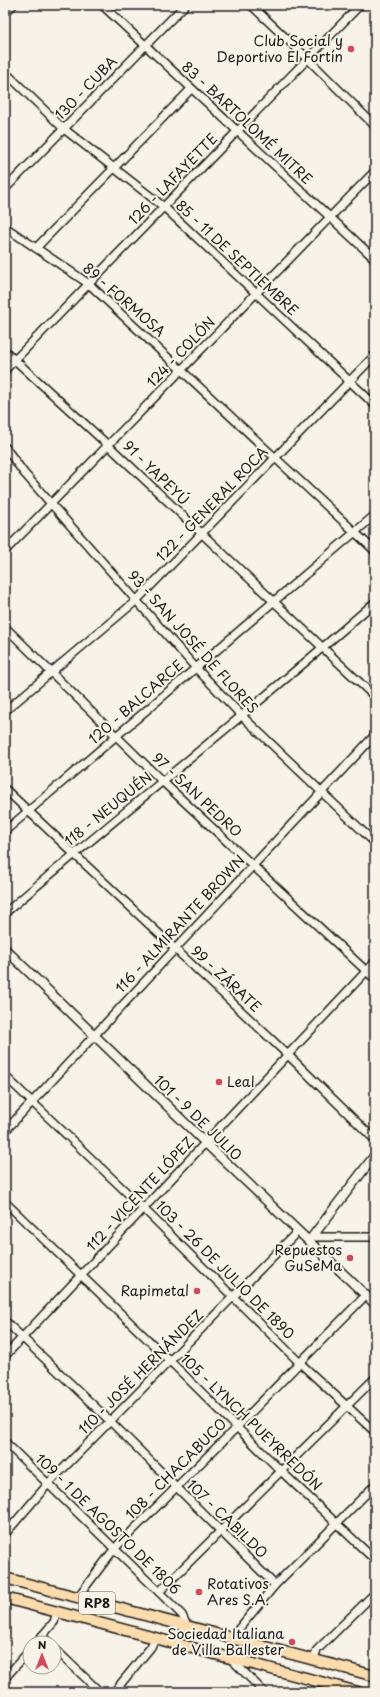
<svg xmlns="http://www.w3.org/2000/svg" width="380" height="1697" font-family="'Playpen Sans',sans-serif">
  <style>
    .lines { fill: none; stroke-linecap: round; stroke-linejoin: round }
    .minor-casing { stroke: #1c1c1c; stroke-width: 10 }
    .tertiary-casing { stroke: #1c1c1c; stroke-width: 11 }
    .primary-casing { stroke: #1c1c1c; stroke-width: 13 }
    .minor { stroke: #f7f3e8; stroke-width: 7 }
    .tertiary { stroke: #f7f3e8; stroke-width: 8 }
    .primary { stroke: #fcdcac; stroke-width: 10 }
    .poi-dot { fill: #d1495b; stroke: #f7f3e8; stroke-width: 1.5 }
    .labels { text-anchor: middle; stroke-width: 4; stroke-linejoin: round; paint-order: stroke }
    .shield { fill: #f7f3e8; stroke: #5e5c59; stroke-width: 1 }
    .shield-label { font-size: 13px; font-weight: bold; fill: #1c1c1c }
    .poi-label { font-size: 14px; fill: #1c1c1c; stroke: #f7f3e8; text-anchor: end }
    .street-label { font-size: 14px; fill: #1c1c1c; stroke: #f7f3e8 }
  </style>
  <rect width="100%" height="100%" fill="#f7f3e8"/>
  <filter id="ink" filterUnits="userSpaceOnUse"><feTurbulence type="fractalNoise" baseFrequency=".025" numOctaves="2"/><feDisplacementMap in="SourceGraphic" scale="8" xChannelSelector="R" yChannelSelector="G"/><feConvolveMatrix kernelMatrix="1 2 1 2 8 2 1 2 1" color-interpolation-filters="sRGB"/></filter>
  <g filter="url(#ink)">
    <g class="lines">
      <defs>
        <g id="minor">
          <path d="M 102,5 L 375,259"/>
          <path d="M 251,5 L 308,59 L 375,126"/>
          <path d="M 5,13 L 13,5"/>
          <path d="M 5,72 L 64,129 L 164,207 L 375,405"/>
          <path d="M 5,189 L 185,5"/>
          <path d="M 5,227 L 89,284 L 375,551"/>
          <path d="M 36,248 L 191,89"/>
          <path d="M 5,351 L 109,446 L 375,697"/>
          <path d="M 5,370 L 360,5"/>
          <path d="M 5,447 L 24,473 L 195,667 L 242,716 L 375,843"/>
          <path d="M 5,551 L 375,171"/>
          <path d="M 5,627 L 163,782 L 375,979"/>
          <path d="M 5,711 L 137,600 L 375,355"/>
          <path d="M 5,789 L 288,1055 L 375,1140"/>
          <path d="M 5,831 L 375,515"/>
          <path d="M 5,913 C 127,808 254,709 375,602"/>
          <path d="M 5,1076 L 144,1209 L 300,1363 L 375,1432"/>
          <path d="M 5,1131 L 375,735"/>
          <path d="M 5,1202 L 170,1361 L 281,1471 L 375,1560"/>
          <path d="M 313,1237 L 375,1237"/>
          <path d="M 5,1321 L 110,1421 L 275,1585"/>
          <path d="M 5,1356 L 375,962"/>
          <path d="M 5,1442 L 159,1592 L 182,1615 L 188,1628"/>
          <path d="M 5,1534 L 48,1484 L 298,1231"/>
          <path d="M 159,1592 L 375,1378"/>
          <path d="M 77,1598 L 115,1548 L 237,1427 L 366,1295"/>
          <path d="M 42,1636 L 49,1643"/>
          <path d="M 233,1640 L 237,1631 L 275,1585 L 375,1485"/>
          <path d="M 36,1643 L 54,1622 L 57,1612"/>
          <path d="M 54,1648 L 100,1692"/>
          <path d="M 314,1659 L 317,1650 L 375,1593"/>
          <path d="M 232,1660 L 264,1692"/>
          <path d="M 5,1678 L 30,1650"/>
          <path d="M 114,1692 L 151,1647 L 155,1638"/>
        </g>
        <g id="tertiary">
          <path d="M 5,949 L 213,1150 L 375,1304"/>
          <path d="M 309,1241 L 375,1155"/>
        </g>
        <g id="primary">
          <path d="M 5,1578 L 375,1676"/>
          <path d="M 5,1598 L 358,1692"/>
        </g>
      </defs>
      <use href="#minor" class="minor-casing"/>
      <use href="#tertiary" class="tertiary-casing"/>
      <use href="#primary" class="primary-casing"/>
      <use href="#minor" class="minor"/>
      <use href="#tertiary" class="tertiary"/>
      <use href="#primary" class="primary"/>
    </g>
  </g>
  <g class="poi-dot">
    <circle cx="351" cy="49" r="4"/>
    <circle cx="219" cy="1082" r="4"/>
    <circle cx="350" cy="1258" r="4"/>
    <circle cx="197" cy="1291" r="4"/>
    <circle cx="199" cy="1592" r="4"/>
    <circle cx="292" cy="1642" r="4"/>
  </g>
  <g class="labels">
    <rect class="shield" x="79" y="1592" width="36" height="22" rx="3"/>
    <g class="shield-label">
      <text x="97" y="1608">RP8</text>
    </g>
    <g class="poi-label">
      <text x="343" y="46">Club Social y<tspan x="343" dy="16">Deportivo El Fortín</tspan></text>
      <text x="227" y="1087" text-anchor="start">Leal</text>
      <text x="342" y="1255">Repuestos<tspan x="342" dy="16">GuSeMa</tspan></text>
      <text x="189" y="1296">Rapimetal</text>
      <text x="207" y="1589" text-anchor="start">Rotativos<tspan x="207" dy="16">Ares S.A.</tspan></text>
      <text x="284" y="1639">Sociedad Italiana<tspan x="284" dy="16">de Villa Ballester</tspan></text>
    </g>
    <g class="street-label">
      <text transform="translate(86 88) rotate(-46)" y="5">130 - CUBA</text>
      <text transform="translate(247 123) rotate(43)" y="5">83 - BARTOLOMÉ MITRE</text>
      <text transform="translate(173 179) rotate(-46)" y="5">126 - LAFAYETTE</text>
      <text transform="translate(237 258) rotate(43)" y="5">85 - 11 DE SEPTIEMBRE</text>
      <text transform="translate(124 300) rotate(41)" y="5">89 - FORMOSA</text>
      <text transform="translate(181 352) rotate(-46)" y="5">124 - COLÓN</text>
      <text transform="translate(156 473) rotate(44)" y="5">91 - YAPEYÚ</text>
      <text transform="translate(212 504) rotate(-46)" y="5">122 - GENERAL ROCA</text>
      <text transform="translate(193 642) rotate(48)" y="5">93 - SAN JOSÉ DE FLORES</text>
      <text transform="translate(136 702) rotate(-41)" y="5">120 - BALCARCE</text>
      <text transform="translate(197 795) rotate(43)" y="5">97 - SAN PEDRO</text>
      <text transform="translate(108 809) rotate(-39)" y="5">118 - NEUQUÉN</text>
      <text transform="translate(180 924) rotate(-47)" y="5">116 - ALMIRANTE BROWN</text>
      <text transform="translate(226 979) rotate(43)" y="5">99 - ZÁRATE</text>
      <text transform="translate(198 1118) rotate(44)" y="5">101 - 9 DE JULIO</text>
      <text transform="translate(140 1194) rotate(-47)" y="5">112 - VICENTE LÓPEZ</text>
      <text transform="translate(225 1270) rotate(45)" y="5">103 - 26 DE JULIO DE 1890</text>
      <text transform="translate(141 1372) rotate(-45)" y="5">110 - JOSÉ HERNÁNDEZ</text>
      <text transform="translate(251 1422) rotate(44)" y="5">105 - LYNCH PUEYRREDÓN</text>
      <text transform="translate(176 1469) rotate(-45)" y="5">108 - CHACABUCO</text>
      <text transform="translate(227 1519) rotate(44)" y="5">107 - CABILDO</text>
      <text transform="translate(108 1524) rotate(44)" y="5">109 - 1 DE AGOSTO DE 1806</text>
    </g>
  </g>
  <rect width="380" height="1697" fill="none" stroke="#f7f3e8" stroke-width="20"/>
  <rect x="10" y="10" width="360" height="1677" fill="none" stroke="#1c1c1c" stroke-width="1.5" filter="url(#ink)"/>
  <g transform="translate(42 1655)"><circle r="19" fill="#f7f3e8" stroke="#9f9d96"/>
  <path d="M0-3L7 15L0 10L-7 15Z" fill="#d1495b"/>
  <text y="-6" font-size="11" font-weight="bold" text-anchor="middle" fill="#1c1c1c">N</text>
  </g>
</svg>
